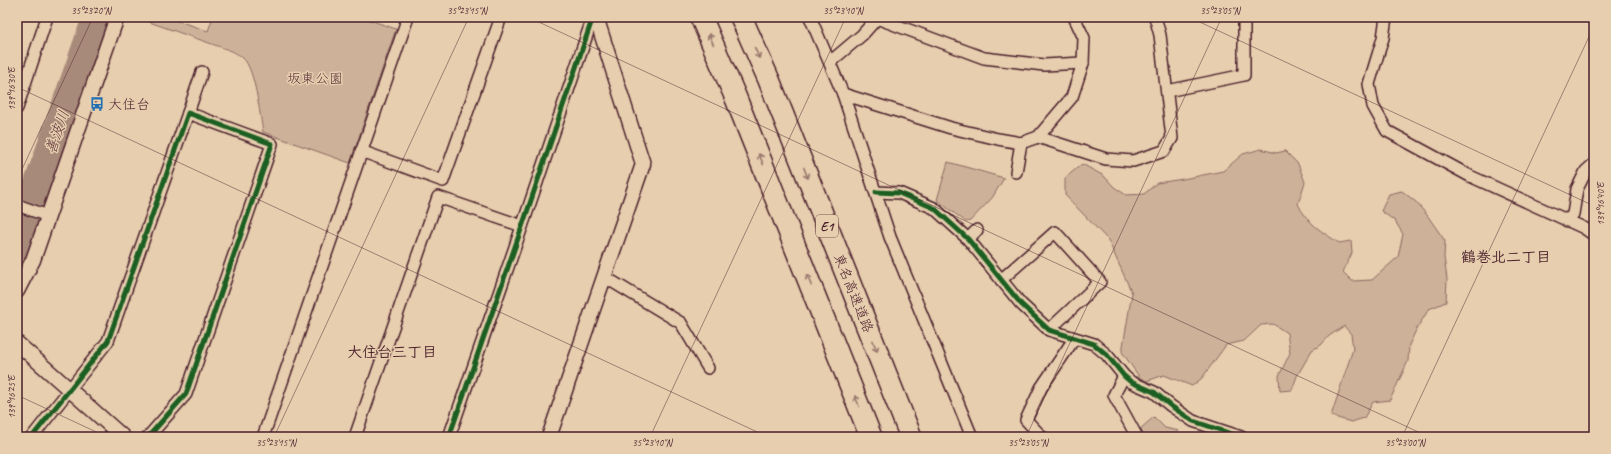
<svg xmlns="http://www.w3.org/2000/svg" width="1611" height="454" font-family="Caveat,'Klee One',sans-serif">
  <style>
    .green { fill: #cdb299; stroke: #8c6862 }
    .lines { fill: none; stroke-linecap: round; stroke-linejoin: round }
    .river { stroke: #a88a7a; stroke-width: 27 }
    .minor-casing { stroke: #4a1f2b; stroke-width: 14 }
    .tertiary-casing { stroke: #4a1f2b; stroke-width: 17 }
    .motorway-casing { stroke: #4a1f2b; stroke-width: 24 }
    .minor { stroke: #e6ceae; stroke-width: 11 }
    .tertiary { stroke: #e6ceae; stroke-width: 14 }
    .motorway { stroke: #e6ceae; stroke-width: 21 }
    .cycleway-casing { stroke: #e6ceae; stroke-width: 8 }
    .cycleway { stroke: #1b5e20; stroke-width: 5 }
    .oneway { stroke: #98766c }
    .ticks { fill: none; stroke: #4a1f2b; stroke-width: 1; stroke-opacity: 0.45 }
    .labels { text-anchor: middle; stroke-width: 3; stroke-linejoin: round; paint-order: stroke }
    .shield { fill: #e6ceae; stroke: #795452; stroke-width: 1 }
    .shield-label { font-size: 13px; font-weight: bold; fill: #4a1f2b }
    .park-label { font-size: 14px; fill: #5e353c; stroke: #e6ceae }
    .poi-label { font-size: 14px; fill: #4a1f2b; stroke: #e6ceae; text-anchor: start }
    .street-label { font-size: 14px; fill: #4a1f2b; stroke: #e6ceae }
    .water-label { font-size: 15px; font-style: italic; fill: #5d343b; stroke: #e6ceae }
    .neighbourhood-label { font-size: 15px; font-weight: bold; fill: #4a1f2b; stroke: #e6ceae }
    .neatline { fill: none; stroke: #4a1f2b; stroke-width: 1.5 }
    .ticks-label { font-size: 10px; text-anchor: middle; fill: #4a1f2b }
  </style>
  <rect width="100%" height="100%" fill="#e6ceae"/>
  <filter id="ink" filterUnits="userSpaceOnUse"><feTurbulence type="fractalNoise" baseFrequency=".025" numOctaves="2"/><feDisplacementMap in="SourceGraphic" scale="8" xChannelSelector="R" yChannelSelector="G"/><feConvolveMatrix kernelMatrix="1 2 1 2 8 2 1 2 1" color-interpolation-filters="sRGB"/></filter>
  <g filter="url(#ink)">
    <g class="green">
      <path d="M 135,17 L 166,17 L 208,31 L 213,17 L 361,17 L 396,29 L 350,163 L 263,132 C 260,115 255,69 243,58 C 240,55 235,53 232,51 Z"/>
      <path d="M 1261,149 L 1276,153 L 1285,151 L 1298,164 L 1305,182 L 1298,204 C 1307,223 1322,232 1339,243 L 1351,241 L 1352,253 L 1343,272 L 1352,281 L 1372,280 L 1398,257 L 1403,234 L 1395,221 L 1381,211 L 1389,194 L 1402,191 L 1416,202 L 1427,215 L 1445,241 L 1444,257 L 1447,279 L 1446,302 L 1429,309 L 1417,328 L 1409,345 L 1408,361 L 1390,400 L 1373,402 L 1364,418 L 1351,422 L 1331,416 L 1353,349 L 1351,334 L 1344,326 L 1329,336 L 1321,345 L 1312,350 L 1297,376 L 1292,390 L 1280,391 L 1279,376 L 1290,353 L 1287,333 L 1273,324 L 1261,325 L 1244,341 L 1226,345 L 1202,378 L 1192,386 L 1164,375 L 1147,381 L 1140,378 L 1122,352 L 1132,293 L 1108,240 L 1065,195 L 1065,178 L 1082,164 L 1104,176 L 1114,187 L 1126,195 L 1144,194 L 1157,183 L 1183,179 L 1223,171 L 1243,154 Z"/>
      <path d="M 948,162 L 1004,178 L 992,198 L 970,221 L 966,222 L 937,200 Z"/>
      <path d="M 1154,417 L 1165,428 L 1179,431 L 1172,437 L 1143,437 L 1140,429 Z"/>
    </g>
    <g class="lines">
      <path class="river" d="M 17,247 L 33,196 L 96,17"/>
      <defs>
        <g id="minor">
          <path d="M 810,17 L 843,94 L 890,237 L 972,437"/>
          <path d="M 874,17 L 984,58 L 1044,65 L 1083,63"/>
          <path d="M 1386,17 L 1383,38 L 1369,84 L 1373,106 L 1387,131 L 1470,176 L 1584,228 L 1594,235"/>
          <path d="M 830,62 L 862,35 L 878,17"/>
          <path d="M 1167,91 L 1244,75 L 1244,17"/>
          <path d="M 843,94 L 951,128 L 998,139 L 1021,143 L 1038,137 L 1072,97 L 1083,63 L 1084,38 L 1074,17"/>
          <path d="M 17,108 L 47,17"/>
          <path d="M 188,113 L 202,72"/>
          <path d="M 1038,137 L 1106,159 L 1133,161 L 1164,151 L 1172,138 L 1160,35 L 1155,17"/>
          <path d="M 361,151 L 443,181 L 501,17"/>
          <path d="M 1016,172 L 1021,143"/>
          <path d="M 876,192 L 899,193 L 934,208 L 968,239 L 1021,304 L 1049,330 L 1094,344 L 1107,355 L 1124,376 L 1131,382 L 1154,392 L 1171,406 L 1193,421 L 1241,437"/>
          <path d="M 17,205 L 48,216"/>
          <path d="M 1567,221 L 1573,214 L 1577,189 L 1586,171 L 1594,164"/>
          <path d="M 968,239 L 977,230"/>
          <path d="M 604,278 L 613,282 L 681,323 L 708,368"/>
          <path d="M 1001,280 L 1055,232 L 1100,282 L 1049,330"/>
          <path d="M 1124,376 L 1114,395 L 1137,437"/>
          <path d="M 32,437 L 108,341 L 188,113 L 272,144 L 186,394 L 148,437"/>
          <path d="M 263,437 L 408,17"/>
          <path d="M 355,437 L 438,197 L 522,226"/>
          <path d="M 449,437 L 525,218 L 593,17"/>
          <path d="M 1042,437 L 1026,420 L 1041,388 L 1074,339"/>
        </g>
        <g id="tertiary">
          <path d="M 17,291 L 33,260 L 117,17"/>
          <path d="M 17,343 L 123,437"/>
          <path d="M 549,437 L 643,164 L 596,17"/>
        </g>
        <g id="motorway">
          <path d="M 701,17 L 735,96 L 871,437"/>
          <path d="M 741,17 L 769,80 L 911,437"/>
        </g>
      </defs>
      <use href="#minor" class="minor-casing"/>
      <use href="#tertiary" class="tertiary-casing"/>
      <use href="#motorway" class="motorway-casing"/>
      <use href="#minor" class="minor"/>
      <use href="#tertiary" class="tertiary"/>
      <use href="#motorway" class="motorway"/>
      <defs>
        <g id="cycleway">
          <path d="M 876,192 L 899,193 L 934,208 L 968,239 L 1021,304 L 1049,330 L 1094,344 L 1107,355 L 1124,376 L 1131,382 L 1154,392 L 1171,406 L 1193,421 L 1241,437"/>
          <path d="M 32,437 L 108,341 L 188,113 L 272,144 L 186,394 L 148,437"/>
          <path d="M 449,437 L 525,218 L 593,17"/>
        </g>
      </defs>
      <use href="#cycleway" class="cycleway-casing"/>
      <use href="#cycleway" class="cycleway"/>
    </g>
    <defs><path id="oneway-shaft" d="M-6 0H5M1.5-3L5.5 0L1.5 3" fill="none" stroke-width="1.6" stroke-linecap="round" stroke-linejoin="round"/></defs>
    <g class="oneway">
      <use href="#oneway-shaft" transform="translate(711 39) rotate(-113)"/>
      <use href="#oneway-shaft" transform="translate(757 53) rotate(66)"/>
      <use href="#oneway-shaft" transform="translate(761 159) rotate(-112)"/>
      <use href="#oneway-shaft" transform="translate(806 173) rotate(68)"/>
      <use href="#oneway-shaft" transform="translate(809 280) rotate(-112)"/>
      <use href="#oneway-shaft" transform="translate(875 346) rotate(69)"/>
      <use href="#oneway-shaft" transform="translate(857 401) rotate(-111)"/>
    </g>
  </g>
  <path class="ticks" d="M 528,17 L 1429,437M 1189,17 L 1594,206M 17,87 L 768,437M 17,180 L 93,17M 17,395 L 107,437M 274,437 L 469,17M 650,437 L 846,17M 1026,437 L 1222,17M 1402,437 L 1594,26"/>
  <defs>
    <symbol id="bus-bare" viewBox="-9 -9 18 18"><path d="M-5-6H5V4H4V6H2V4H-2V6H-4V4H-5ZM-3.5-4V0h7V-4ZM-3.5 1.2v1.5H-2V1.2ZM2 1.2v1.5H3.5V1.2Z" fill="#1f6fb2" stroke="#e6ceae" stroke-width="2.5" paint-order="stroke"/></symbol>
  </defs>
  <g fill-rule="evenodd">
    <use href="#bus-bare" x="87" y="94" width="20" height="20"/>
  </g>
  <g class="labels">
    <rect class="shield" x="816" y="215" width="22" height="22" rx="3"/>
    <g class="shield-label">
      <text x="827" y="231">E1</text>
    </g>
    <g class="park-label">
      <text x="315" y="83">坂東公園</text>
    </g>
    <g class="poi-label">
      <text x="108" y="109">大住台</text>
    </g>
    <g class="street-label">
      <text transform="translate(854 293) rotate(68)" y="5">東名高速道路</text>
    </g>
    <g class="water-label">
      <text transform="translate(57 132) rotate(-71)" y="5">善波川</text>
    </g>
    <g class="neighbourhood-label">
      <text x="1506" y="262">鶴巻北二丁目</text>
      <text x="392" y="357">大住台三丁目</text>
    </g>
  </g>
  <rect width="1611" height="454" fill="none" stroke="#e6ceae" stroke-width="44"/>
  <rect x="22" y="22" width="1567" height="410" class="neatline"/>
  <g class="ticks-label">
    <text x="91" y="14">35°23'20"N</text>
    <text x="467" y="14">35°23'15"N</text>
    <text x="843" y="14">35°23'10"N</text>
    <text x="1220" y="14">35°23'05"N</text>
    <text transform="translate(11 89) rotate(-90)" y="4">139°16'30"E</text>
    <text transform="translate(1600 204) rotate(-90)" y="4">139°16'40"E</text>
    <text transform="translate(11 397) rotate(-90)" y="4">139°16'25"E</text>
    <text x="276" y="446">35°23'15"N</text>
    <text x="652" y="446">35°23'10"N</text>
    <text x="1028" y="446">35°23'05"N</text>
    <text x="1405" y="446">35°23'00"N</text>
  </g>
</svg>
